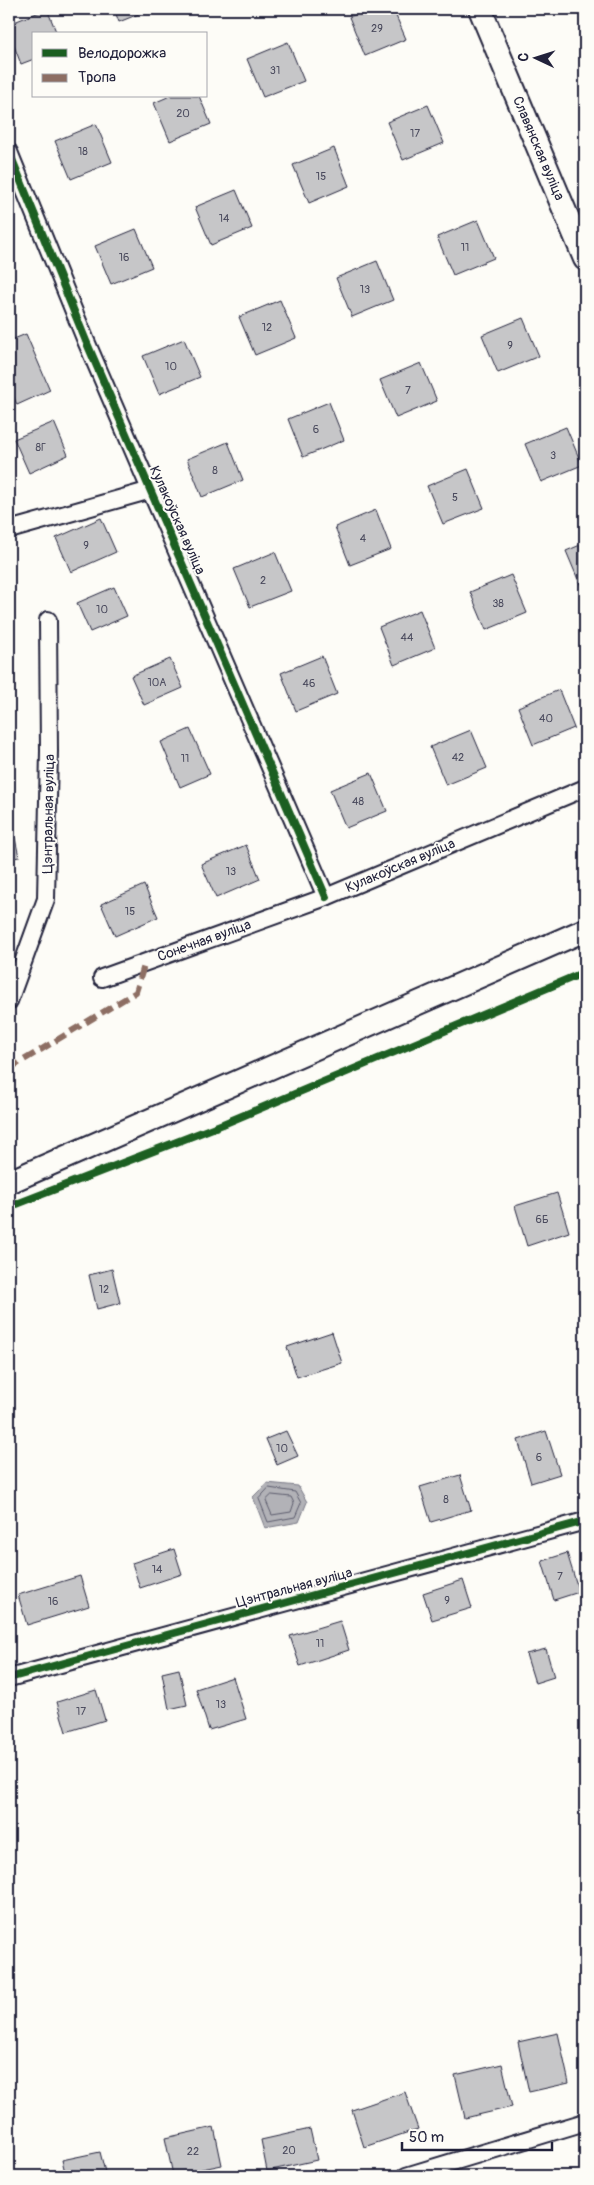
<svg xmlns="http://www.w3.org/2000/svg" width="594" height="2185" font-family="Pangolin,sans-serif">
  <style>
    .water { fill: #b2b2b7; stroke: #787885 }
    .lines { fill: none; stroke-linecap: round; stroke-linejoin: round }
    .shore { stroke: #5c5c6d; stroke-width: 1 }
    .building { fill: #c6c6c8; stroke: #22223b }
    .street-casing { stroke: #22223b; stroke-width: 20 }
    .secondary-casing { stroke: #22223b; stroke-width: 26 }
    .street { stroke: #fdfcf7; stroke-width: 16 }
    .secondary { stroke: #fdfcf7; stroke-width: 22 }
    .quiet { stroke: #8d6e63; stroke-width: 6; stroke-dasharray: 12 6; stroke-linecap: butt }
    .cycleway-casing { stroke: #fdfcf7; stroke-width: 11 }
    .cycleway { stroke: #1b5e20; stroke-width: 8 }
    .labels { text-anchor: middle; stroke-width: 4; stroke-linejoin: round; paint-order: stroke }
    .number-label { font-size: 11px; fill: #4b4b5e }
    .street-label { font-size: 14px; fill: #22223b; stroke: #fdfcf7 }
  </style>
  <rect width="100%" height="100%" fill="#fdfcf7"/>
  <filter id="ink" filterUnits="userSpaceOnUse"><feTurbulence type="fractalNoise" baseFrequency=".02" numOctaves="2"/><feDisplacementMap in="SourceGraphic" scale="10" xChannelSelector="R" yChannelSelector="G"/><feConvolveMatrix kernelMatrix="1 2 1 2 8 2 1 2 1" color-interpolation-filters="sRGB"/></filter>
  <g filter="url(#ink)">
    <path class="water" d="M 267,1483 L 298,1486 L 307,1502 L 299,1522 L 265,1528 L 253,1497 Z"/>
    <g class="lines">
      <g class="shore">
        <path d="M 269,1488 L 295,1492 L 301,1503 L 295,1517 L 268,1522 L 259,1499 Z"/>
        <path d="M 272,1495 L 291,1497 L 294,1503 L 291,1512 L 272,1515 L 266,1501 Z"/>
      </g>
    </g>
    <g class="building">
      <path d="M 47,9 L 57,34 L 34,34 L 34,59 L 21,64 L 9,33 L 9,24 Z"/>
      <path d="M 114,9 L 151,9 L 119,22 Z"/>
      <path d="M 370,9 L 393,9 L 406,39 L 365,56 L 349,17 Z"/>
      <path d="M 288,42 L 304,81 L 263,97 L 247,59 Z"/>
      <path d="M 170,96 L 199,96 L 211,124 L 170,141 L 154,103 Z"/>
      <path d="M 428,105 L 444,143 L 403,160 L 387,122 Z"/>
      <path d="M 96,124 L 112,162 L 71,179 L 55,141 Z"/>
      <path d="M 334,148 L 349,186 L 309,203 L 293,165 Z"/>
      <path d="M 236,190 L 252,228 L 211,245 L 195,207 Z"/>
      <path d="M 478,220 L 494,258 L 453,275 L 437,237 Z"/>
      <path d="M 136,229 L 152,267 L 111,284 L 95,246 Z"/>
      <path d="M 377,261 L 393,300 L 352,317 L 336,278 Z"/>
      <path d="M 280,300 L 296,338 L 255,355 L 239,317 Z"/>
      <path d="M 523,318 L 539,356 L 498,373 L 482,335 Z"/>
      <path d="M 26,334 L 50,390 L 17,405 L 9,385 L 9,341 Z"/>
      <path d="M 184,339 L 200,377 L 159,394 L 143,356 Z"/>
      <path d="M 421,363 L 437,401 L 396,418 L 380,380 Z"/>
      <path d="M 329,402 L 344,440 L 303,457 L 288,419 Z"/>
      <path d="M 54,422 L 68,455 L 29,473 L 14,439 Z"/>
      <path d="M 566,427 L 582,465 L 541,482 L 525,444 Z"/>
      <path d="M 228,442 L 243,480 L 202,497 L 187,459 Z"/>
      <path d="M 468,469 L 484,508 L 443,524 L 427,486 Z"/>
      <path d="M 376,510 L 391,549 L 350,565 L 335,527 Z"/>
      <path d="M 101,518 L 116,552 L 71,572 L 56,538 Z"/>
      <path d="M 585,543 L 585,588 L 582,589 L 566,551 Z"/>
      <path d="M 275,552 L 291,591 L 250,607 L 234,569 Z"/>
      <path d="M 511,575 L 527,613 L 486,630 L 470,592 Z"/>
      <path d="M 114,587 L 127,616 L 90,632 L 77,603 Z"/>
      <path d="M 420,610 L 435,648 L 394,665 L 379,627 Z"/>
      <path d="M 322,656 L 337,694 L 296,711 L 281,673 Z"/>
      <path d="M 170,659 L 183,688 L 144,705 L 131,676 Z"/>
      <path d="M 559,690 L 574,728 L 533,745 L 518,707 Z"/>
      <path d="M 190,729 L 210,774 L 180,787 L 161,742 Z"/>
      <path d="M 471,730 L 487,768 L 446,785 L 430,747 Z"/>
      <path d="M 371,773 L 387,811 L 346,828 L 330,790 Z"/>
      <path d="M 15,838 L 19,857 L 9,859 L 9,839 Z"/>
      <path d="M 246,845 L 260,879 L 216,898 L 201,864 Z"/>
      <path d="M 144,885 L 158,917 L 115,936 L 101,904 Z"/>
      <path d="M 557,1193 L 569,1232 L 527,1246 L 515,1206 Z"/>
      <path d="M 112,1269 L 120,1303 L 97,1309 L 89,1275 Z"/>
      <path d="M 332,1332 L 342,1363 L 297,1377 L 287,1347 Z"/>
      <path d="M 286,1431 L 298,1456 L 277,1465 L 266,1439 Z"/>
      <path d="M 546,1431 L 560,1474 L 531,1483 L 518,1440 Z"/>
      <path d="M 460,1475 L 471,1510 L 431,1522 L 420,1487 Z"/>
      <path d="M 174,1549 L 182,1574 L 140,1588 L 132,1563 Z"/>
      <path d="M 567,1553 L 579,1592 L 554,1600 L 542,1561 Z"/>
      <path d="M 80,1576 L 89,1606 L 27,1625 L 18,1595 Z"/>
      <path d="M 463,1580 L 472,1608 L 432,1620 L 423,1593 Z"/>
      <path d="M 340,1621 L 349,1650 L 300,1666 L 290,1636 Z"/>
      <path d="M 546,1649 L 554,1677 L 535,1683 L 526,1654 Z"/>
      <path d="M 179,1669 L 187,1705 L 169,1709 L 162,1673 Z"/>
      <path d="M 233,1677 L 246,1719 L 209,1730 L 196,1689 Z"/>
      <path d="M 96,1690 L 105,1720 L 66,1732 L 57,1702 Z"/>
      <path d="M 558,2033 L 569,2083 L 529,2092 L 518,2042 Z"/>
      <path d="M 502,2064 L 512,2107 L 465,2118 L 455,2075 Z"/>
      <path d="M 405,2092 L 418,2129 L 364,2147 L 352,2110 Z"/>
      <path d="M 214,2127 L 222,2165 L 173,2175 L 165,2138 Z"/>
      <path d="M 310,2129 L 317,2160 L 267,2171 L 261,2140 Z"/>
      <path d="M 100,2152 L 106,2176 L 66,2176 L 62,2160 Z"/>
    </g>
    <g class="lines">
      <defs>
        <g id="street">
          <path d="M 9,152 L 86,341 L 326,897"/>
          <path d="M 9,530 L 151,490"/>
          <path d="M 102,978 L 326,897 L 585,788"/>
          <path d="M 9,1001 L 46,899 L 49,751 L 48,620"/>
          <path d="M 9,1678 L 585,1521"/>
          <path d="M 406,2176 L 585,2122"/>
        </g>
        <g id="secondary">
          <path d="M 480,9 L 585,259"/>
          <path d="M 9,1182 L 585,930"/>
        </g>
      </defs>
      <use href="#street" class="street-casing"/>
      <use href="#secondary" class="secondary-casing"/>
      <use href="#street" class="street"/>
      <use href="#secondary" class="secondary"/>
      <path class="quiet" d="M 9,1069 L 136,992 L 145,962"/>
      <defs>
        <g id="cycleway">
          <path d="M 9,152 L 86,341 L 326,897"/>
          <path d="M 9,1207 L 223,1124 L 585,972"/>
          <path d="M 9,1678 L 585,1521"/>
        </g>
      </defs>
      <use href="#cycleway" class="cycleway-casing"/>
      <use href="#cycleway" class="cycleway"/>
    </g>
  </g>
  <g class="labels">
    <g class="number-label">
      <text x="377" y="32">29</text>
      <text x="275" y="74">31</text>
      <text x="183" y="117">20</text>
      <text x="415" y="137">17</text>
      <text x="83" y="155">18</text>
      <text x="321" y="180">15</text>
      <text x="224" y="222">14</text>
      <text x="465" y="251">11</text>
      <text x="124" y="261">16</text>
      <text x="365" y="293">13</text>
      <text x="267" y="331">12</text>
      <text x="510" y="349">9</text>
      <text x="171" y="370">10</text>
      <text x="408" y="394">7</text>
      <text x="316" y="433">6</text>
      <text x="41" y="451">8Г</text>
      <text x="553" y="459">3</text>
      <text x="215" y="474">8</text>
      <text x="455" y="501">5</text>
      <text x="363" y="542">4</text>
      <text x="86" y="549">9</text>
      <text x="263" y="584">2</text>
      <text x="498" y="607">38</text>
      <text x="102" y="613">10</text>
      <text x="407" y="641">44</text>
      <text x="157" y="686">10А</text>
      <text x="309" y="687">46</text>
      <text x="546" y="722">40</text>
      <text x="458" y="761">42</text>
      <text x="185" y="762">11</text>
      <text x="358" y="805">48</text>
      <text x="231" y="875">13</text>
      <text x="130" y="915">15</text>
      <text x="542" y="1223">6Б</text>
      <text x="104" y="1293">12</text>
      <text x="282" y="1452">10</text>
      <text x="539" y="1461">6</text>
      <text x="446" y="1503">8</text>
      <text x="157" y="1573">14</text>
      <text x="560" y="1580">7</text>
      <text x="447" y="1604">9</text>
      <text x="53" y="1605">16</text>
      <text x="320" y="1647">11</text>
      <text x="221" y="1708">13</text>
      <text x="81" y="1715">17</text>
      <text x="289" y="2154">20</text>
      <text x="193" y="2155">22</text>
    </g>
    <g class="street-label">
      <text transform="translate(539 148) rotate(67)" y="5">Славянская вуліца</text>
      <text transform="translate(178 520) rotate(66)" y="5">Кулакоўская вуліца</text>
      <text transform="translate(48 814) rotate(-89)" y="5">Цэнтральная вуліца</text>
      <text transform="translate(400 865) rotate(-23)" y="5">Кулакоўская вуліца</text>
      <text transform="translate(204 940) rotate(-20)" y="5">Сонечная вуліца</text>
      <text transform="translate(294 1587) rotate(-15)" y="5">Цэнтральная вуліца</text>
    </g>
  </g>
  <rect width="594" height="2185" fill="none" stroke="#fdfcf7" stroke-width="30"/>
  <rect x="15" y="15" width="564" height="2155" fill="none" stroke="#22223b" stroke-width="2" filter="url(#ink)"/>
  <rect x="32" y="32" width="175" height="65" fill="#fdfcf7" stroke="#a5a5ac"/>
  <rect x="42" y="49" width="25" height="8" fill="#1b5e20" stroke="#a5a5ac"/>
  <text x="78" y="58" font-size="15" fill="#22223b">Велодорожка</text>
  <rect x="42" y="74" width="25" height="8" fill="#8d6e63" stroke="#a5a5ac"/>
  <text x="78" y="82" font-size="15" fill="#22223b">Тропа</text>
  <g transform="translate(536 58) rotate(274)" stroke="#fdfcf7" stroke-width="4" paint-order="stroke">
  <path d="M0-4L9 19L0 12L-9 19Z" fill="#22223b"/>
  <text y="-8" font-size="14" font-weight="bold" text-anchor="middle" fill="#22223b">С</text>
  </g>
  <path d="M402 2142v8h150v-8" fill="none" stroke="#22223b" stroke-width="2.5"/>
  <text x="409" y="2142" font-size="15" fill="#22223b" stroke="#fdfcf7" stroke-width="4" paint-order="stroke">50 m</text>
</svg>
